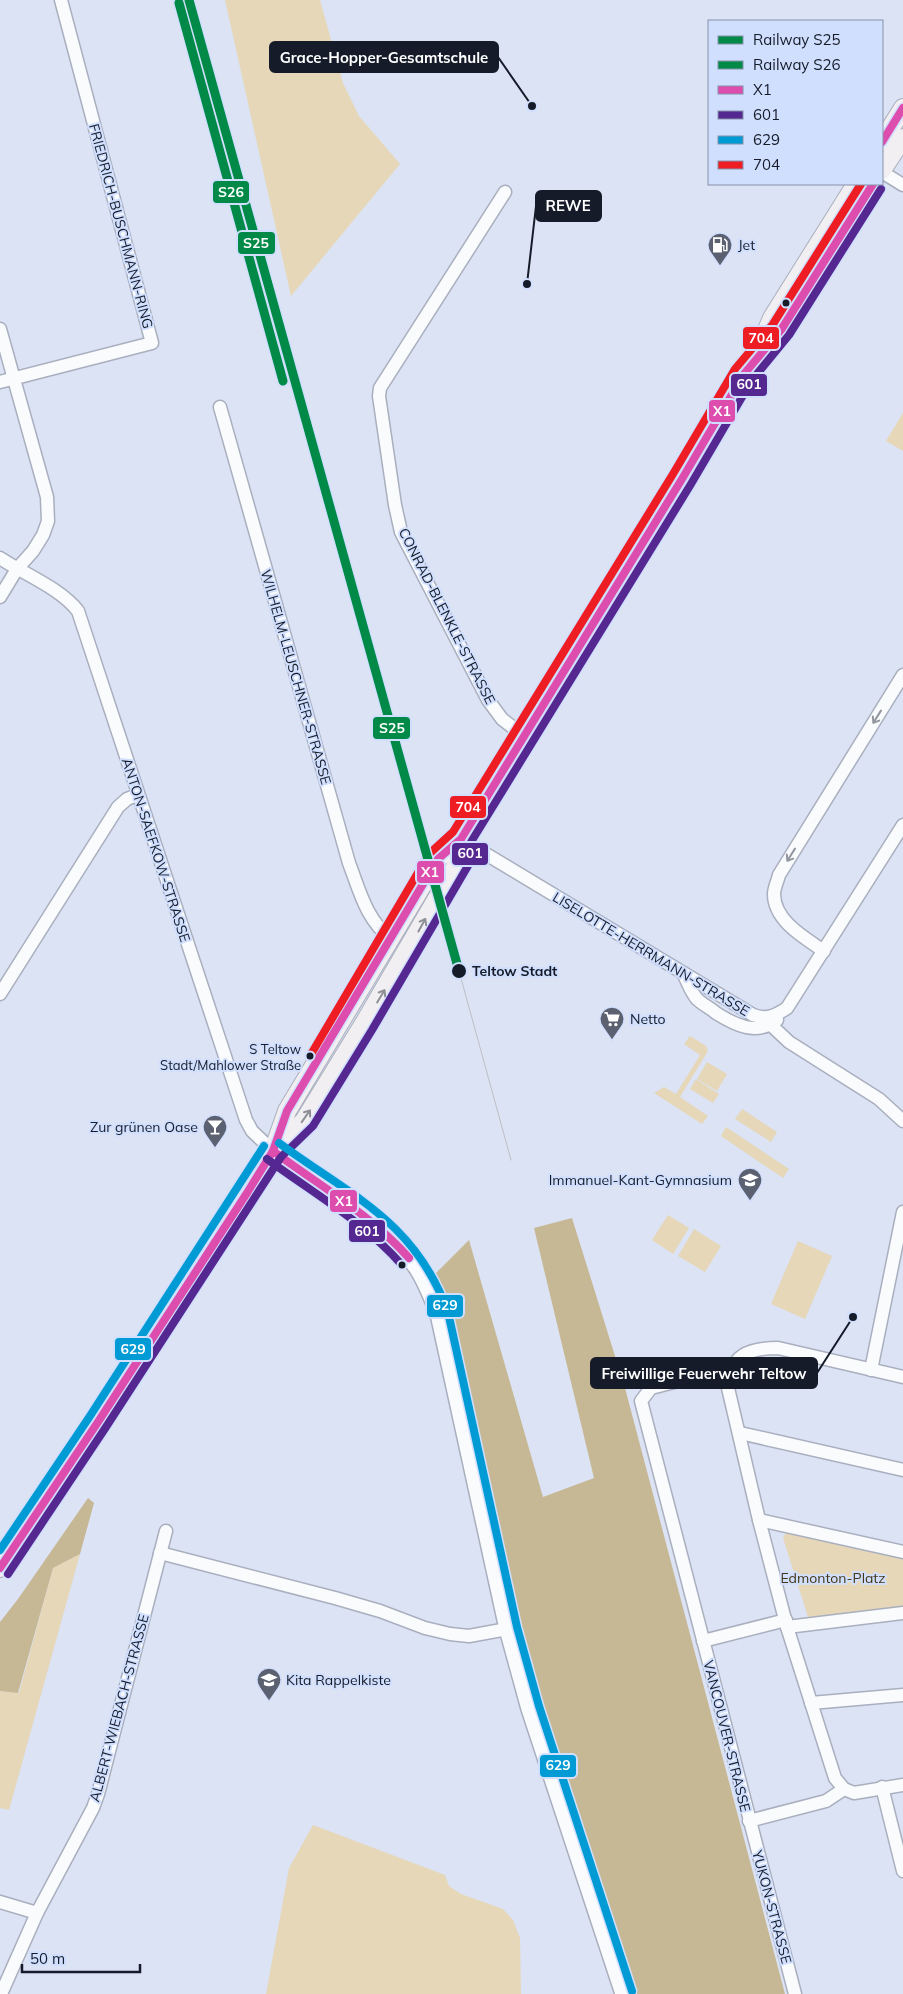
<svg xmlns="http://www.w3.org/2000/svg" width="903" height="1994" font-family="Mulish,sans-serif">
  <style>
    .green { fill: #e5d7b8 }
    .forest { fill: #c7b895 }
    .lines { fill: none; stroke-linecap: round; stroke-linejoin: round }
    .minor-casing { stroke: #a9afbe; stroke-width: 15 }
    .tertiary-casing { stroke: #a9afbe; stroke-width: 18 }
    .secondary-casing { stroke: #a9afbe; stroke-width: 20 }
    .minor { stroke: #fafbfd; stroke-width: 12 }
    .tertiary { stroke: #fafbfd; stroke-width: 15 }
    .secondary { stroke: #f1eff1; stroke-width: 18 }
    .tram { stroke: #bdbfc4; stroke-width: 1 }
    .bus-1-casing { stroke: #d1dffe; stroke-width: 11 }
    .bus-2-casing { stroke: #d1dffe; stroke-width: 11 }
    .bus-3-casing { stroke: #d1dffe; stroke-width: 11 }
    .bus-4-casing { stroke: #d1dffe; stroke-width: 11 }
    .bus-1 { stroke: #dd4dae; stroke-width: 8 }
    .bus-2 { stroke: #542791; stroke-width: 8 }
    .bus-3 { stroke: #009bd5; stroke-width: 8 }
    .bus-4 { stroke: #ee1d23; stroke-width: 8 }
    .rail-1-casing { stroke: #d1dffe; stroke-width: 12 }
    .rail-2-casing { stroke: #d1dffe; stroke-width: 12 }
    .rail-1 { stroke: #018a47; stroke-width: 9 }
    .rail-2 { stroke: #018a47; stroke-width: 9 }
    .oneway { stroke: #93969e }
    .oneway2 { stroke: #8e9097 }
    .bus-dot { fill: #151b29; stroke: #d1dffe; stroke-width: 2 }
    .labels { text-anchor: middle; stroke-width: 4; stroke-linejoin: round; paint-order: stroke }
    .bus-label { font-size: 13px; fill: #151b29; stroke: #d1dffe; text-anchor: end }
    .street-label { font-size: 14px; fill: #151b29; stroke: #d1dffe }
    .poi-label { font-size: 14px; fill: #151b29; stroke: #d1dffe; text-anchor: start }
    .stop-label { font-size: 14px; font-weight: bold; fill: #151b29; stroke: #d1dffe; text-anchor: start }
    .park-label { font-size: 14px; fill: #433513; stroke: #d1dffe }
    .leader { fill: none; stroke: #151b29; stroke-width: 2 }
    .callout-dot { fill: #151b29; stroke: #d1dffe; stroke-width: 2 }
    .callout { fill: #151b29; stroke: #151b29; stroke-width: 2 }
    .callout-label { font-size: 15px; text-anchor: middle; font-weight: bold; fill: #fff }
    .line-badge { stroke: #d1dffe; stroke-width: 2 }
    .badge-label { font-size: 14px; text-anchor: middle; font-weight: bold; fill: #fff }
  </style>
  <rect width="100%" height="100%" fill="#dce3f4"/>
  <g class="green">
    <path d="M 225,0 L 320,0 L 343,83 L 359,116 L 400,164 L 291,296 Z"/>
    <path d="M 903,413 L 903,451 L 886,441 Z"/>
    <path d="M 690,1036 L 706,1046 L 708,1051 L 680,1097 L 708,1116 L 702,1124 L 654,1093 L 664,1087 L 676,1094 L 700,1055 L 684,1044 Z"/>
    <path d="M 707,1062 L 727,1074 L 717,1091 L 697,1079 Z"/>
    <path d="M 696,1079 L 719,1094 L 713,1103 L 690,1089 Z"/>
    <path d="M 742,1109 L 777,1132 L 771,1142 L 735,1119 Z"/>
    <path d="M 726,1127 L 789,1169 L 783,1178 L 721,1136 Z"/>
    <path d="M 668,1215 L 689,1228 L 673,1254 L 652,1240 Z"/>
    <path d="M 694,1229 L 721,1246 L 705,1272 L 678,1256 Z"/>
    <path d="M 798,1241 L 832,1256 L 805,1319 L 771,1304 Z"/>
    <path d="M 794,1531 L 903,1559 L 903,1607 L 808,1617 L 783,1538 L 786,1533 Z"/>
    <path d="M 80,1554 L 9,1810 L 0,1808 L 0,1691 L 19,1693 L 53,1568 Z"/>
    <path d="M 313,1825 L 445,1875 L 449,1886 L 461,1894 L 503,1909 L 513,1920 L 520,1938 L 521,1994 L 266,1994 L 289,1868 Z"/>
  </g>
  <g class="forest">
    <path d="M 572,1218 L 625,1388 L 785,1994 L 636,1994 L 543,1704 L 518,1619 L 436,1273 L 469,1240 L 543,1497 L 594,1478 L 534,1228 Z"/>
    <path d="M 88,1498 L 94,1503 L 80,1554 L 53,1568 L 18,1693 L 0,1691 L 0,1622 L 18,1599 Z"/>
  </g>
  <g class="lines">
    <defs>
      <g id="minor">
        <path d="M 882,172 L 903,185"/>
        <path d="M 505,192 L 380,388 L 379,396 L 395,505 L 401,532 L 488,700 L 502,719 L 524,736"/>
        <path d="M 0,329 L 47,497 L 48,521 L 43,535 L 33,551 L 17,569 L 0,597"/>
        <path d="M 0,382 L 152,343 L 61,0"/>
        <path d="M 220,407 L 349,863 C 360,892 366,919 391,939"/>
        <path d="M 0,558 C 24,574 60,588 78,611 L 246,1120 L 252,1131 L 273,1151"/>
        <path d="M 461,839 L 753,1015 C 767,1020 775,1016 787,1008 L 903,825"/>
        <path d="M 824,951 C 805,938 774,921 774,894 C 774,888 778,880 779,875 L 903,675"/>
        <path d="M 684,975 C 688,983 691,992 697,999 C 702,1004 710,1008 716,1013 C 735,1025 756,1036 777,1020"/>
        <path d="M 0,994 L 118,807 L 127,799 L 137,795"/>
        <path d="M 771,1025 L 789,1042 L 879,1099 L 903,1121"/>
        <path d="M 733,1367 L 651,1388 L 641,1401 L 795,1994"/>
        <path d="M 871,1370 L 903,1212"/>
        <path d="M 740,1433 L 903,1470"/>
        <path d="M 759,1520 L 903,1552"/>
        <path d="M 160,1553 L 335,1598 L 380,1611 L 425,1628 L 450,1634 L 469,1636 L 507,1629"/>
        <path d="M 787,1627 L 903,1613"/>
        <path d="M 703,1641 L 786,1620"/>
        <path d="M 811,1703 L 903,1695"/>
        <path d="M 882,1787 L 903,1871"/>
        <path d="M 844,1789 L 835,1778 L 787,1627 L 759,1520 L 728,1388 C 730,1355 748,1348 778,1348 L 903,1377"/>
        <path d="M 844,1789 L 854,1793 L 903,1785"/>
        <path d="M 749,1821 L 826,1801 L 844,1789"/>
        <path d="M 0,1902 L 37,1913"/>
        <path d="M 1,1994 L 37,1913 L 93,1808 L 98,1794 L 166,1531"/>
      </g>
      <path id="tertiary" d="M 273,1151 C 321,1189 383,1216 417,1269 C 426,1283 432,1299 438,1314 L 507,1629 L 529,1709 L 623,1994"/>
      <g id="secondary">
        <path d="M 882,142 L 903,108"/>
        <path d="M 882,170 L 903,138"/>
        <path d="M 760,347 L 772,318 L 856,184"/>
        <path d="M 275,1149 L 304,1121 L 363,1025 L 460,859 L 461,839"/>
        <path d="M 0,1568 L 98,1422 L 247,1193 L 273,1151 L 287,1111 L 438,859 L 461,839 L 682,479 L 744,374 L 755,359 L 781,330 L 873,184"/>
      </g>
    </defs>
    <use href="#minor" class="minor-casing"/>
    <use href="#tertiary" class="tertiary-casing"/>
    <use href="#secondary" class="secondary-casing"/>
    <use href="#minor" class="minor"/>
    <use href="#tertiary" class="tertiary"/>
    <use href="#secondary" class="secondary"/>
    <path class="tram" d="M 459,971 L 511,1160"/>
    <defs>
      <g id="bus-1">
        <path d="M 882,142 L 903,108"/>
        <path d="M 273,1151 C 320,1186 370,1214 409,1258"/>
        <path d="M 0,1568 L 98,1422 L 247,1193 L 273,1151 L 287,1111 L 438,859 L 461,839 L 682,479 L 744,374 L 781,330 L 873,184"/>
      </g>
      <g id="bus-2">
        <path d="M 267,1159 C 313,1193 363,1221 402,1265"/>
        <path d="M 8,1574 L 106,1427 L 281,1157 L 313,1126 L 372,1030 L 469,864 L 471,842 L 691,484 L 752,380 L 789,335 L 881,189"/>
      </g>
      <g id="bus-3">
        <path d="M 279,1143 C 351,1196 415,1221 448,1312 L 517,1627 L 539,1706 L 632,1991"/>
        <path d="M 0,1550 L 90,1416 L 264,1146"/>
      </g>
      <path id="bus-4" d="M 310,1056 L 429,854 L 453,832 L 673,474 L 735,369 L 773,324 L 861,184"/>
    </defs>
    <use href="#bus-1" class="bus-1-casing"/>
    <use href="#bus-2" class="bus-2-casing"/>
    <use href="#bus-3" class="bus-3-casing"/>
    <use href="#bus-4" class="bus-4-casing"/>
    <use href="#bus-1" class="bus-1"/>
    <use href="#bus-2" class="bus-2"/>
    <use href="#bus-3" class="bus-3"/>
    <use href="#bus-4" class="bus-4"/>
    <defs>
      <path id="rail-1" d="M 189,0 L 459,971"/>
      <path id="rail-2" d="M 179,3 L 283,381"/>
    </defs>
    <use href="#rail-1" class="rail-1-casing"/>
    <use href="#rail-2" class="rail-2-casing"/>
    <use href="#rail-1" class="rail-1"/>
    <use href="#rail-2" class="rail-2"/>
  </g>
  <defs><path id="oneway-shaft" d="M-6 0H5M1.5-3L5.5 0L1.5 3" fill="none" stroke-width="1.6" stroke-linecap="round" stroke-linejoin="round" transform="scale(1.25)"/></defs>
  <g class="oneway">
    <use href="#oneway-shaft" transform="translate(877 717) rotate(122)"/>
    <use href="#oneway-shaft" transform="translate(791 855) rotate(122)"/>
  </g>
  <g class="oneway2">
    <use href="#oneway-shaft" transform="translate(422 925) rotate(-61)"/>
    <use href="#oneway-shaft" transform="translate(381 996) rotate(-59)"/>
    <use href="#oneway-shaft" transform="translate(306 1116) rotate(-55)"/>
  </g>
  <defs>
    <symbol id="fuel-pin" viewBox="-11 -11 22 30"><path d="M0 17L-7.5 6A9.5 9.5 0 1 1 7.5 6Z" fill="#5b6170" stroke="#d1dffe"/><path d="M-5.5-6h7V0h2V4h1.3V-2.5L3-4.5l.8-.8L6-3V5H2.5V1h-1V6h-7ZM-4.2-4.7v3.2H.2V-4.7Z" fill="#fff"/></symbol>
    <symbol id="supermarket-pin" viewBox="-11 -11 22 30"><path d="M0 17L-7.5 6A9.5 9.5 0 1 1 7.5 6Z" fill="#5b6170" stroke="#d1dffe"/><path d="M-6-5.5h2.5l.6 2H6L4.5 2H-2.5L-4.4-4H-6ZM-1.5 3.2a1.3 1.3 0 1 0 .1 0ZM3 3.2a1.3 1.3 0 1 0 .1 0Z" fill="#fff"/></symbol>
    <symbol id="bar-pin" viewBox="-11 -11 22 30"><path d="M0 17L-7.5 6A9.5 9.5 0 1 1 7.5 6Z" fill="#5b6170" stroke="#d1dffe"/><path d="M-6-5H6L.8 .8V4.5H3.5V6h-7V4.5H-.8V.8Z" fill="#fff"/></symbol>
    <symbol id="school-pin" viewBox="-11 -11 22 30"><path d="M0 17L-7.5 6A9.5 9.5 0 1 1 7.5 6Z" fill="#5b6170" stroke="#d1dffe"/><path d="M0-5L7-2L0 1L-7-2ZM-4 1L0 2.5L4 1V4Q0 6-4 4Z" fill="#fff"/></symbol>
  </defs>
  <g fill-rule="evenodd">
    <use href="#fuel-pin" x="706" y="231" width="28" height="38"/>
    <use href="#supermarket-pin" x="598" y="1005" width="28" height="38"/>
    <use href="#bar-pin" x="201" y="1113" width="28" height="38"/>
    <use href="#school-pin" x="736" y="1166" width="28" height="38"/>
    <use href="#school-pin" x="255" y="1666" width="28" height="38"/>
  </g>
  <g class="bus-dot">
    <circle cx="786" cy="303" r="4.5"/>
    <circle cx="459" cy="971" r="8"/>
    <circle cx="310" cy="1056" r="4.5"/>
    <circle cx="402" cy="1265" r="4.5"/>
  </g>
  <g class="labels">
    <g class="bus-label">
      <text x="301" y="1054">S Teltow<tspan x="301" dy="16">Stadt/Mahlower Straße</tspan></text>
    </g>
    <g class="street-label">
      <text transform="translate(121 226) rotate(75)" y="5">FRIEDRICH-BUSCHMANN-RING</text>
      <text transform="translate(447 616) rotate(63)" y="5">CONRAD-BLENKLE-STRASSE</text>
      <text transform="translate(296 677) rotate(74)" y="5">WILHELM-LEUSCHNER-STRASSE</text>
      <text transform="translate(156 850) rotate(72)" y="5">ANTON-SAEFKOW-STRASSE</text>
      <text transform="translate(651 954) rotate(31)" y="5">LISELOTTE-HERRMANN-STRASSE</text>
      <text transform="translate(119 1708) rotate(-75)" y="5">ALBERT-WIEBACH-STRASSE</text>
      <text transform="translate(727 1736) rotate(76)" y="5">VANCOUVER-STRASSE</text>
      <text transform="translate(772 1907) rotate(75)" y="5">YUKON-STRASSE</text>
    </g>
    <g class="poi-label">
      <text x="738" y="250">Jet</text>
      <text x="630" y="1024">Netto</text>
      <text x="198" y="1132" text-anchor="end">Zur grünen Oase</text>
      <text x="732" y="1185" text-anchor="end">Immanuel-Kant-Gymnasium</text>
      <text x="286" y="1685">Kita Rappelkiste</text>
    </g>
    <g class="stop-label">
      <text x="472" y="976">Teltow Stadt</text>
    </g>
    <g class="park-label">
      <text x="833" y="1583">Edmonton-Platz</text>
    </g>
  </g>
  <path class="leader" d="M532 106L498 57M527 284L536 206M853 1317L817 1373"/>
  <g class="callout-dot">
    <circle cx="532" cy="106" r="5"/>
    <circle cx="527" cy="284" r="5"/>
    <circle cx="853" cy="1317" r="5"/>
  </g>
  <g class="callout">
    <rect x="270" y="42" width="228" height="30" rx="5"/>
    <rect x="536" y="191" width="65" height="30" rx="5"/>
    <rect x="591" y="1358" width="226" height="30" rx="5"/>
  </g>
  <g class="callout-label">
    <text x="384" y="63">Grace-Hopper-Gesamtschule</text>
    <text x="568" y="211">REWE</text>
    <text x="704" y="1379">Freiwillige Feuerwehr Teltow</text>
  </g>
  <g class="line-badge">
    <rect x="212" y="180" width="38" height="24" rx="5" fill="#018a47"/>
    <rect x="237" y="231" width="39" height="24" rx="5" fill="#018a47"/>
    <rect x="742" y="326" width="38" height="24" rx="5" fill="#ee1d23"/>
    <rect x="730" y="373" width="38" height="24" rx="5" fill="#542791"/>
    <rect x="708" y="399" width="28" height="24" rx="5" fill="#dd4dae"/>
    <rect x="372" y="716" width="39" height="24" rx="5" fill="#018a47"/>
    <rect x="449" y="795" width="38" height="24" rx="5" fill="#ee1d23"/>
    <rect x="451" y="842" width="38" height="24" rx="5" fill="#542791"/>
    <rect x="416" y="860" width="29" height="24" rx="5" fill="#dd4dae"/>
    <rect x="329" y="1189" width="29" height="24" rx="5" fill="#dd4dae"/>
    <rect x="348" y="1219" width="38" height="24" rx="5" fill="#542791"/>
    <rect x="426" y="1294" width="38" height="24" rx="5" fill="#009bd5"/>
    <rect x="114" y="1337" width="38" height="24" rx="5" fill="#009bd5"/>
    <rect x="539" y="1754" width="38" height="24" rx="5" fill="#009bd5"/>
  </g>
  <g class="badge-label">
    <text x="231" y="197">S26</text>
    <text x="256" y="248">S25</text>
    <text x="761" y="343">704</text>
    <text x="749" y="389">601</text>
    <text x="722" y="416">X1</text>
    <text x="392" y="733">S25</text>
    <text x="468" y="812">704</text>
    <text x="470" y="858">601</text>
    <text x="430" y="877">X1</text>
    <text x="344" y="1206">X1</text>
    <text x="367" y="1236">601</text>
    <text x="445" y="1310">629</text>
    <text x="133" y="1354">629</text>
    <text x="558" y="1770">629</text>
  </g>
  <rect x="708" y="20" width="175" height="165" fill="#d1dffe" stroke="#8691a9"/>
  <rect x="718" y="36" width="25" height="8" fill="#018a47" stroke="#8691a9"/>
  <text x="753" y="45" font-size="15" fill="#151b29">Railway S25</text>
  <rect x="718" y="61" width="25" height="8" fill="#018a47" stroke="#8691a9"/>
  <text x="753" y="70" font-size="15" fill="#151b29">Railway S26</text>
  <rect x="718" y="86" width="25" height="8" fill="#dd4dae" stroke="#8691a9"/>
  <text x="753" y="95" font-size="15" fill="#151b29">X1</text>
  <rect x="718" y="111" width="25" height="8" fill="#542791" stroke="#8691a9"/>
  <text x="753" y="120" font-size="15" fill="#151b29">601</text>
  <rect x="718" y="136" width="25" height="8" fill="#009bd5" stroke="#8691a9"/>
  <text x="753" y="145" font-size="15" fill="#151b29">629</text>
  <rect x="718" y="161" width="25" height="8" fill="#ee1d23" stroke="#8691a9"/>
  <text x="753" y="170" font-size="15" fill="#151b29">704</text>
  <path d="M22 1964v8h118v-8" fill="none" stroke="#151b29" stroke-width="2.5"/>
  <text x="30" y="1964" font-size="15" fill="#151b29" stroke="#d1dffe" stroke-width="4" paint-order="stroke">50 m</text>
</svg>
